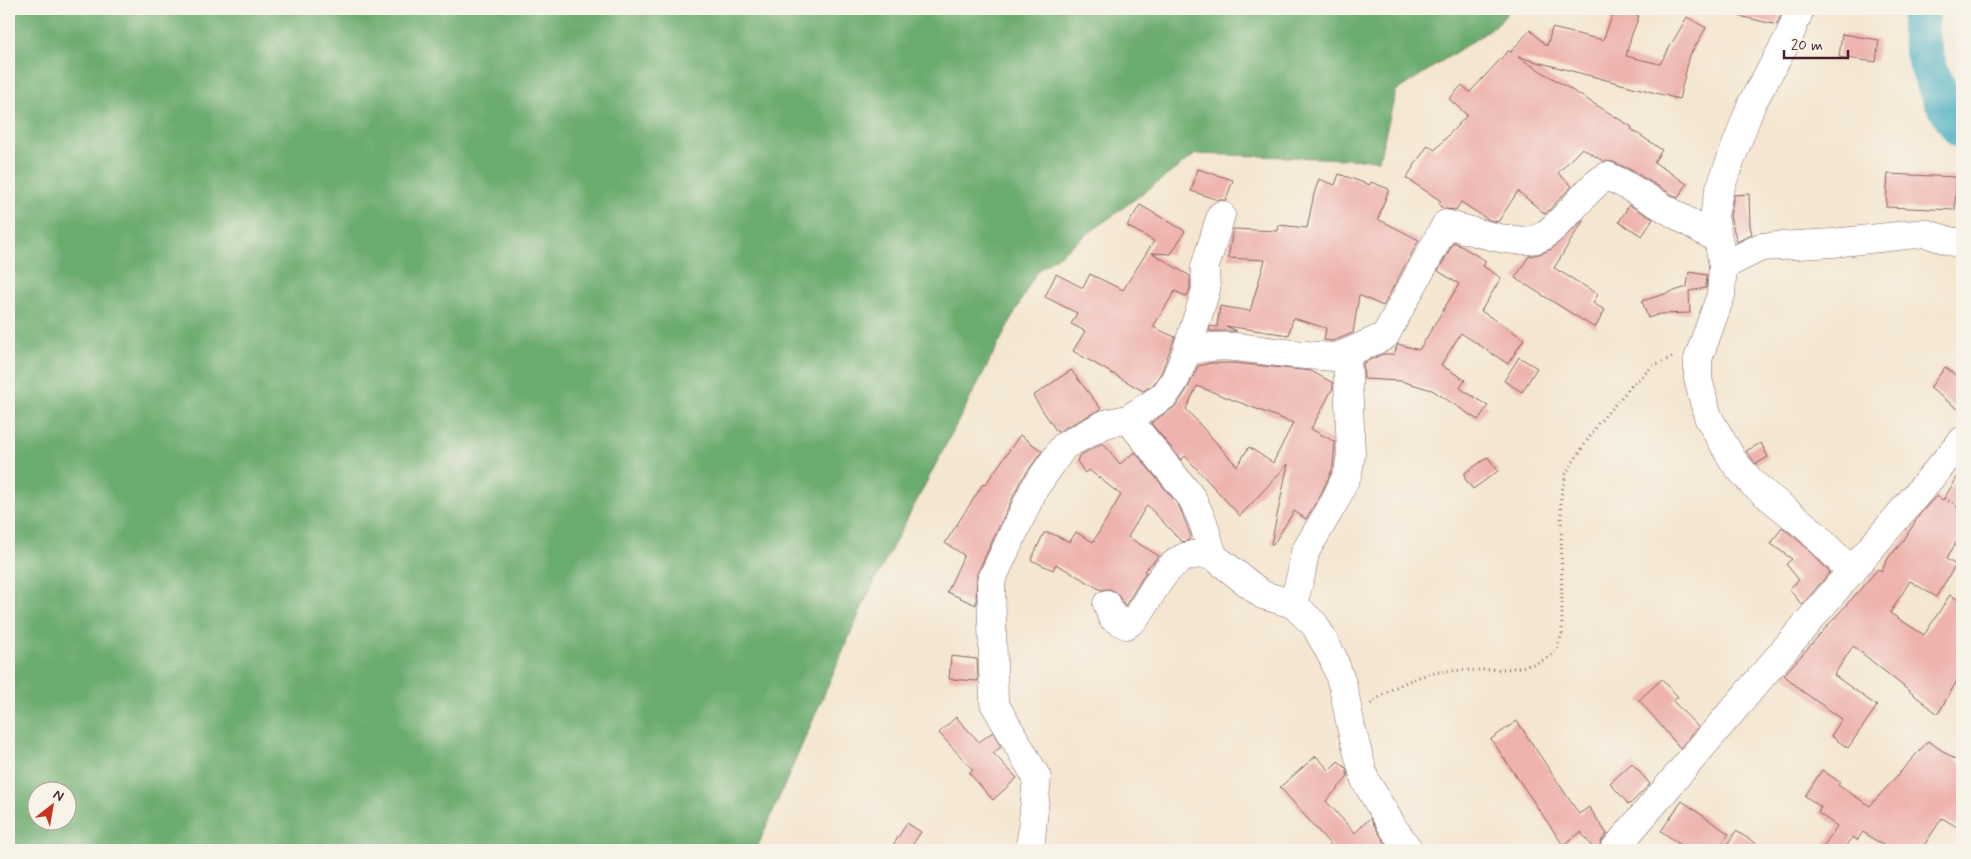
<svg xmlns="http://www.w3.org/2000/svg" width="1971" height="859" font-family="Mynerve,sans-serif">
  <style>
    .forest { fill: #6aab6e; stroke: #5a654c; fill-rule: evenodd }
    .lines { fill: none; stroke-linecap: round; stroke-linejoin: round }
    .river { stroke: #40aabf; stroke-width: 38 }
    .building { fill: #eeb3af; fill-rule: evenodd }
    .minor-casing { stroke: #866565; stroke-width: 29 }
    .path { stroke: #866565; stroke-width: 3; stroke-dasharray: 1 4; stroke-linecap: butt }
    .minor { stroke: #fff; stroke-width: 28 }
  </style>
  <rect width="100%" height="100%" fill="#f7f3e8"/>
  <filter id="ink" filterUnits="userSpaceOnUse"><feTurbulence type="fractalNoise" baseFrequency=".02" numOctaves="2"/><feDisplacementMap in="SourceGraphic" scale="10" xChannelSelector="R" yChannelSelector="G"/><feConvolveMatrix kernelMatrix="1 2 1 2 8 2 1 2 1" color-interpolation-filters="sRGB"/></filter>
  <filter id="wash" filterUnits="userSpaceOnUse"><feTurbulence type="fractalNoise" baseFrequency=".0096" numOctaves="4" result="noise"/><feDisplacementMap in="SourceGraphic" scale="20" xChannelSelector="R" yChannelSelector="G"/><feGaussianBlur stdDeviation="1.12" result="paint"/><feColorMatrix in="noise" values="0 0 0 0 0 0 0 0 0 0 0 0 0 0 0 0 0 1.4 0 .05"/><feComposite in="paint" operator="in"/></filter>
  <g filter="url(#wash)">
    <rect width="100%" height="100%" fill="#f4e6d0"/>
    <path class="forest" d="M 9,9 L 1511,9 L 1496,26 L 1396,91 L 1379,160 L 1196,154 L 1036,272 L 868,594 L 756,850 L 9,850 ZM 38,792 L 68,792 L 68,822 L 38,822 Z"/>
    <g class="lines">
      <path class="river" d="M 1922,9 C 1921,16 1919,25 1920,32 C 1925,66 1941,103 1962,130"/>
    </g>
    <g id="blocks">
      <g class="building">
        <path d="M 1615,9 L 1639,9 L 1635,15 L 1639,16 L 1631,37 L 1626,56 L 1660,64 L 1687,17 L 1706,28 L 1690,55 L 1679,99 L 1518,57 L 1632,127 L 1631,129 L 1662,150 L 1654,162 L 1687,184 L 1678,198 L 1629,169 L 1613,162 L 1603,161 L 1582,148 L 1558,173 L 1572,186 L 1545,214 L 1518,191 L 1498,222 L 1487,219 L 1461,202 L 1456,210 L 1444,209 L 1439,205 L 1441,201 L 1406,178 L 1428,145 L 1435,150 L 1467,115 L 1449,99 L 1462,85 L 1470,92 L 1508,51 L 1511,52 L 1530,30 L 1547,46 L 1552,28 L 1603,40 Z"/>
        <path d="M 1736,9 L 1783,9 L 1777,25 L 1735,15 Z"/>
        <path d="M 1842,34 L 1879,40 L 1876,62 L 1839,57 Z"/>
        <path d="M 1198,169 L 1233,180 L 1226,200 L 1218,200 L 1191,191 Z"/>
        <path d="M 1339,174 L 1370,185 L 1371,182 L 1389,189 L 1378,219 L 1419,240 L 1383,306 L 1359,295 L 1353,333 L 1333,341 L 1324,340 L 1326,328 L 1293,318 L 1289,335 L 1226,326 L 1237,331 L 1209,331 L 1211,326 L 1217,327 L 1220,306 L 1250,311 L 1265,260 L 1228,258 L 1233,229 L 1278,231 L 1279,225 L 1307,228 L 1314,194 L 1319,179 L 1335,185 Z"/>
        <path d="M 1888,174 L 1956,177 L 1955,210 L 1886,207 Z"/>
        <path d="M 1749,194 L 1750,226 L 1752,234 L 1737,242 L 1730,216 L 1734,195 Z"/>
        <path d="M 1140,205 L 1185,231 L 1171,254 L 1152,253 L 1190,276 L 1190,288 L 1187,297 L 1175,291 L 1153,327 L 1175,337 L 1161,373 L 1153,385 L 1143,391 L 1073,351 L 1085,331 L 1071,324 L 1077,313 L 1045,297 L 1056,274 L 1083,288 L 1090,274 L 1123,290 L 1154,241 L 1127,226 Z"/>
        <path d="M 1629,205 L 1653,219 L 1642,236 L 1619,222 Z"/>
        <path d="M 1584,219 L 1554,268 L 1598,294 L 1593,303 L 1605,310 L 1595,328 L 1515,278 L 1529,256 L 1539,254 L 1552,249 Z"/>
        <path d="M 1454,242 L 1486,261 L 1483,266 L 1501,278 L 1481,311 L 1524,339 L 1508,364 L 1461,333 L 1441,365 L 1465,380 L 1460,388 L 1488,406 L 1478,420 L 1432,390 L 1401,381 L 1364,379 L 1363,363 L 1383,354 L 1394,354 L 1398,344 L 1419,350 L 1459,284 L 1438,271 Z"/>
        <path d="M 1689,272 L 1707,275 L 1706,288 L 1689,291 L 1690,313 L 1660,314 L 1648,318 L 1642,301 L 1687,287 Z"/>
        <path d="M 1519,357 L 1537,368 L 1522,392 L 1504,381 Z"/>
        <path d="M 1211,363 L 1234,363 L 1311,371 L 1333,383 L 1333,388 L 1311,429 L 1335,442 L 1333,468 L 1321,494 L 1306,519 L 1294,511 L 1273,545 L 1271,544 L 1288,464 L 1240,516 L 1185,456 L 1181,460 L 1151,423 L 1177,405 L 1189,386 L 1198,366 ZM 1197,386 L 1293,423 L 1273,463 L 1249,447 L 1237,466 L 1186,409 Z"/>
        <path d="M 1945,367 L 1962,380 L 1962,412 L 1930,388 Z"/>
        <path d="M 1071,370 L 1101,409 L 1057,432 L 1033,396 Z"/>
        <path d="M 1020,435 L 1042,451 L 1020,482 L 977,574 L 976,605 L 947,592 L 964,555 L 945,543 L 983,484 L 985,485 Z"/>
        <path d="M 1103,443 L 1120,464 L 1135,452 L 1179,506 L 1191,536 L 1189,540 L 1182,542 L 1147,505 L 1128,537 L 1159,556 L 1144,571 L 1146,572 L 1125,606 L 1116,592 L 1109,589 L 1101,590 L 1056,564 L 1053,570 L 1031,560 L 1044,533 L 1050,533 L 1070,542 L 1076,532 L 1093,542 L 1121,495 L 1089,470 L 1085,473 L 1077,461 L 1079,456 Z"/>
        <path d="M 1761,443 L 1768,457 L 1756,464 L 1746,451 Z"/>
        <path d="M 1488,457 L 1498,471 L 1473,489 L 1465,479 L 1465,473 Z"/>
        <path d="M 1962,470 L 1962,533 L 1946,559 L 1956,565 L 1936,597 L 1910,581 L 1890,613 L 1924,635 L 1950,595 L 1962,602 L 1962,672 L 1938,714 L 1853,646 L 1834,675 L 1877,706 L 1848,748 L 1831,736 L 1842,719 L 1802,691 L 1784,675 L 1878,569 L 1881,571 L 1889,557 L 1904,540 L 1920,514 L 1936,496 L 1943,500 Z"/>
        <path d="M 1782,527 L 1799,541 L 1830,572 L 1802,605 L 1789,589 L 1799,580 L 1786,564 L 1792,559 L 1771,544 Z"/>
        <path d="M 951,656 L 977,659 L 978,681 L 949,679 Z"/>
        <path d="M 1662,679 L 1678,697 L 1673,701 L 1698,727 L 1680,748 L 1639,700 Z"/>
        <path d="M 956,717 L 979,742 L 993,732 L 1001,747 L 993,753 L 1017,778 L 993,800 L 969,773 L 973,770 L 939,733 Z"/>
        <path d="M 1517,721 L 1579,814 L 1589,807 L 1607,834 L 1602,840 L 1598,850 L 1594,850 L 1581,832 L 1563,845 L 1491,739 Z"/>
        <path d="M 1928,741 L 1962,764 L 1962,830 L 1942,818 L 1921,850 L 1890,850 L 1863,832 L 1857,840 L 1853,837 L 1844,850 L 1821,850 L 1837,826 L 1818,813 L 1821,807 L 1805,796 L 1822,770 L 1840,782 L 1838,785 L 1870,806 Z"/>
        <path d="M 1316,756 L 1329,770 L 1338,761 L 1346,768 L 1348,777 L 1326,801 L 1355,833 L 1370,818 L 1387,846 L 1383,850 L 1335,850 L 1280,787 Z"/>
        <path d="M 1632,763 L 1650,784 L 1629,805 L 1610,783 Z"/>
        <path d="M 1682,801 L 1729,834 L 1717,850 L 1688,850 L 1661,831 Z"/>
        <path d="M 907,823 L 921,832 L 909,850 L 890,850 Z"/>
        <path d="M 1736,831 L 1767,850 L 1724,850 Z"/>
      </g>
    </g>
  </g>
  <g filter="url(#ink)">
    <use href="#blocks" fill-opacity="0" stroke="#866565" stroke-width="1"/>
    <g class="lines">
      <defs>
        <g id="minor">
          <path d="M 1800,9 L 1788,39 L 1752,103 L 1719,191 L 1714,216 L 1723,266 L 1721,295 L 1698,359 L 1698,379 L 1708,417 L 1734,462 L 1753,484 L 1809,529 L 1852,572"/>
          <path d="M 1723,266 L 1761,247 L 1833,243 L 1925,233 L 1953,242 L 1962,242"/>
          <path d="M 1186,353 C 1216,340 1254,350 1285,353 C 1301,355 1318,356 1335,357 L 1347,353"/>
          <path d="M 1128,419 L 1192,498 L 1203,522 L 1213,556 L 1263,595 L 1293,604 L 1315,625 L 1333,658 L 1343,686 L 1351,727 L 1365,780 L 1394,829 L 1409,850"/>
          <path d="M 1107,604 L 1112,617 L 1126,625 C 1136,620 1140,612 1146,602 C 1162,575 1177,547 1213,556"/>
          <path d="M 1293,604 L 1301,575 L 1305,552 L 1335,501 L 1348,473 L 1351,454 L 1347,353 L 1385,336 L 1446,224 C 1470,230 1522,249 1543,236 C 1553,230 1563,218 1571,210 C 1584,197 1591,185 1607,176 L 1622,183 L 1717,239"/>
          <path d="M 1030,850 L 1037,778 L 994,703 L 991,581 L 1034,489 L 1064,446 L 1105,424 L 1128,419 L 1164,396 L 1175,380 L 1186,353 L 1206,290 L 1205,267 L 1221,215"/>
          <path d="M 1614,850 L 1962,441"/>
        </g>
      </defs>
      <use href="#minor" class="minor-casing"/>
      <g class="path">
        <path d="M 1944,498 L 1962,509"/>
        <path d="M 1371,704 C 1389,688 1416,676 1439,672 C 1471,667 1536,677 1557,649 C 1559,645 1560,638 1562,634 L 1561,496 L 1566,473 L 1598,424 L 1632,385 L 1653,366 L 1675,356"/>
      </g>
      <use href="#minor" class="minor"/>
    </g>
  </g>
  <rect width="1971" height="859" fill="none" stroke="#f7f3e8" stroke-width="30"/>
  <g transform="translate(52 806) rotate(31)"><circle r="24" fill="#f7f3e8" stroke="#b29e9c"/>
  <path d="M0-4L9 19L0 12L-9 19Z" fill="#c8321e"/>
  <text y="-8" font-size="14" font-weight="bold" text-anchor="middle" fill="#4a1f2b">N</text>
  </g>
  <path d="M1784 50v8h64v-8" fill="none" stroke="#4a1f2b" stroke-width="2.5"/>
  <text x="1791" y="50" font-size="15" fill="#4a1f2b" stroke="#f7f3e8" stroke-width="4" paint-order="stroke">20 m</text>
</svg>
